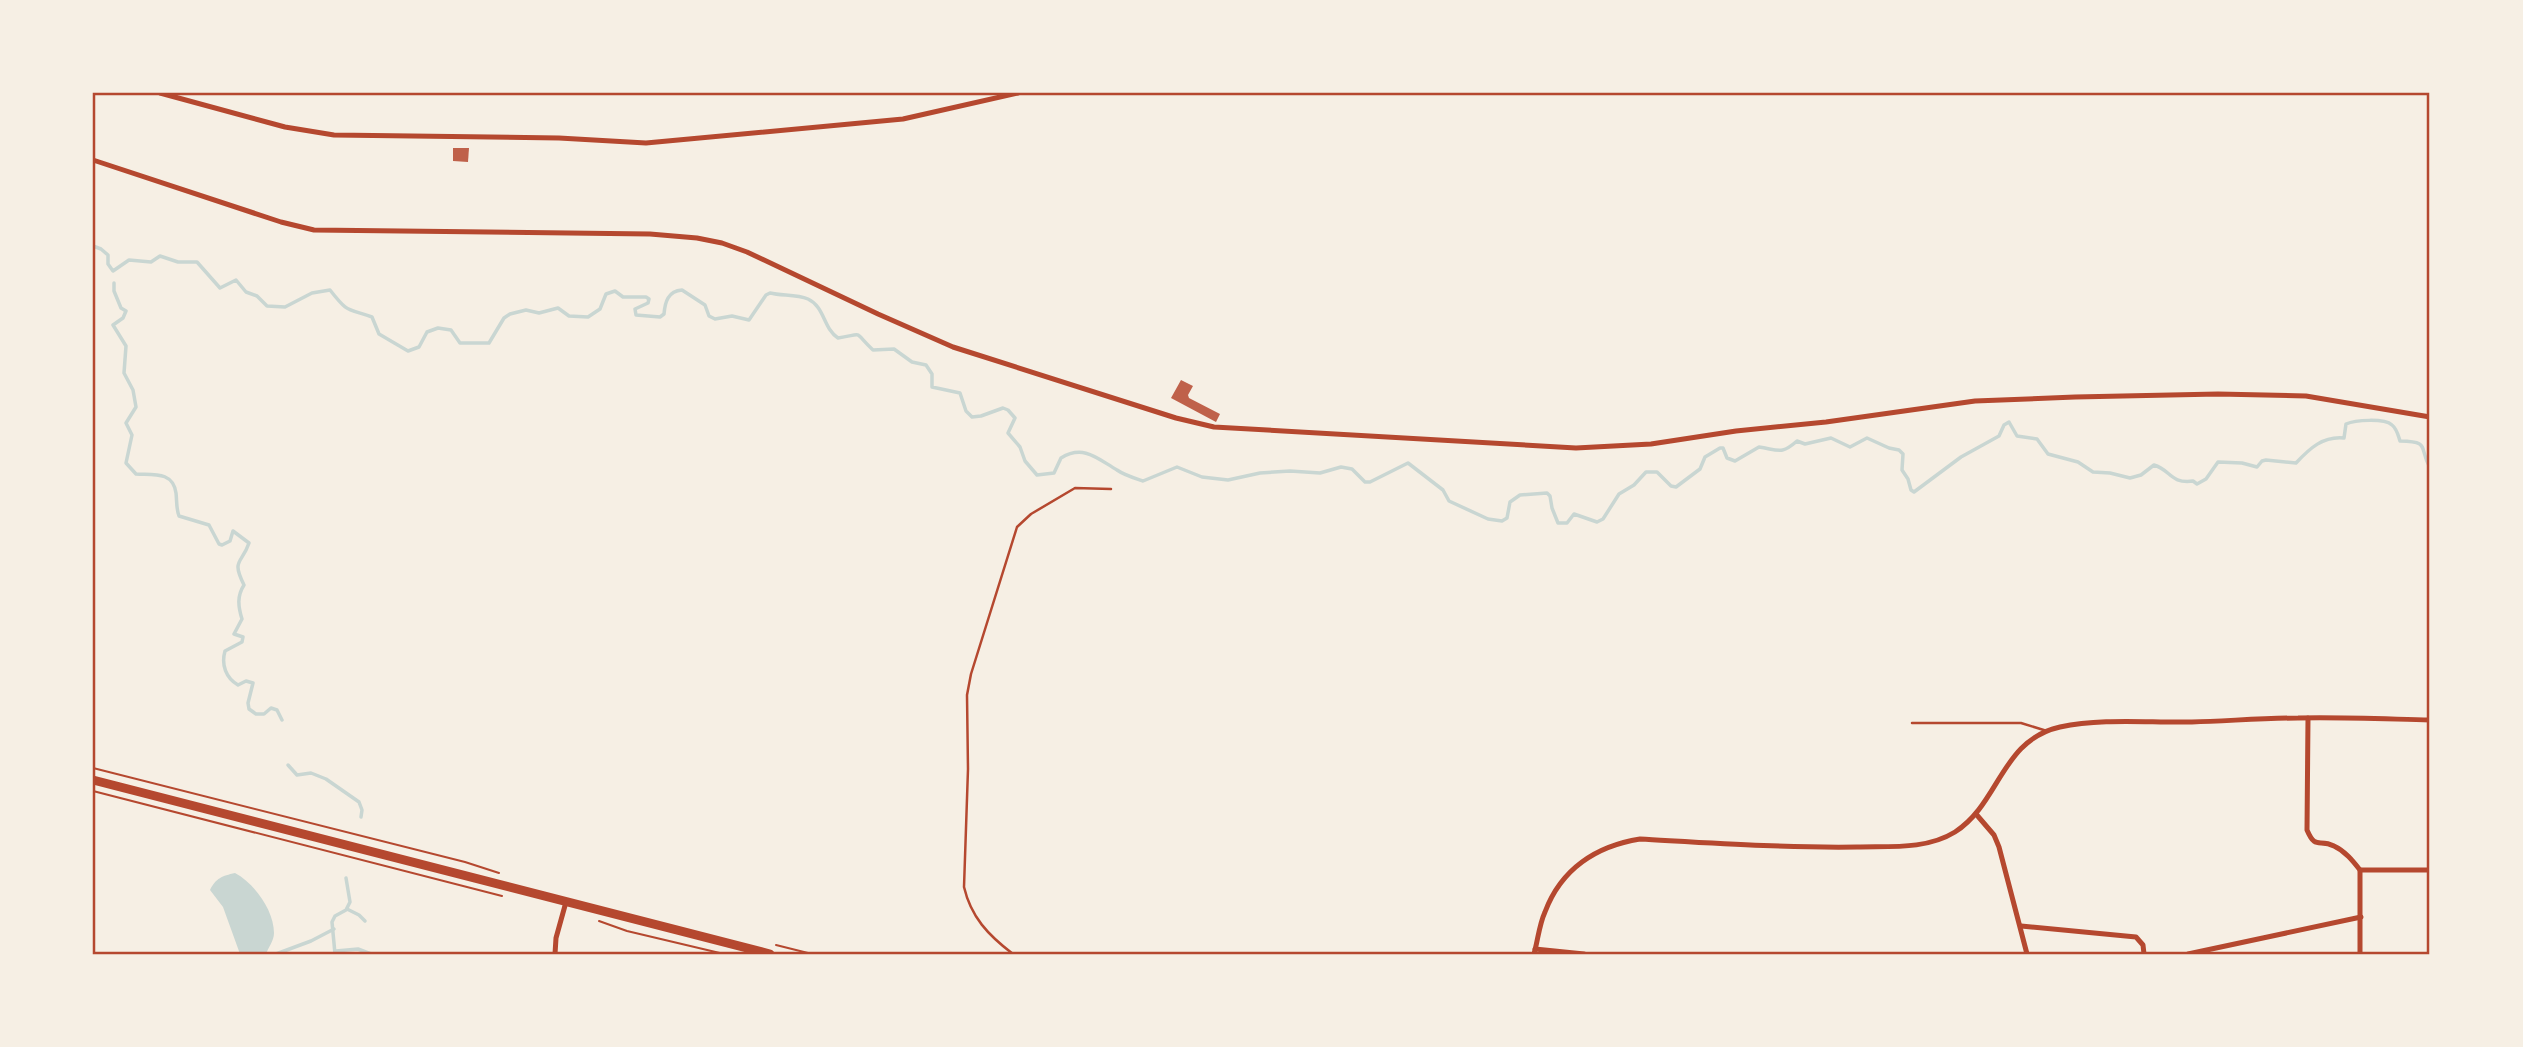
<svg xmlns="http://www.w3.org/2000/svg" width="2523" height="1047" font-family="Signika,sans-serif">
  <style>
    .water { fill: #c9d6d2 }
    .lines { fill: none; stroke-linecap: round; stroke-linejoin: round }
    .stream { stroke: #c9d6d2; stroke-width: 3.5 }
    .building { fill: #bf614a }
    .path { stroke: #b5482f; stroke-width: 2 }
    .service { stroke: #b5482f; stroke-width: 2.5 }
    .minor { stroke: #b5482f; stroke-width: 5 }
    .primary { stroke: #b5482f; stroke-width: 9 }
    .neatline { fill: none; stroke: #b5482f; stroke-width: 2.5 }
  </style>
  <rect width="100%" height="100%" fill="#f6efe4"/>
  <path class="water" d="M 235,873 C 254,883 274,910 274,933 C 274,941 268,948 266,954 L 240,954 L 223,907 L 210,890 C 216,878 222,876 235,873 Z"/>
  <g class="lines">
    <g class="stream">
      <path d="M 93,246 L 101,249 L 108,255 L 108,264 L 113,271 L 129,260 L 151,262 L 160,256 L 178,262 L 197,262 L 220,288 L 236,280 L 246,292 L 257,296 L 267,306 L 285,307 L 312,293 L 330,290 C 348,313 346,308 372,317 L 379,334 L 408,351 L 419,347 L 427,332 L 438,328 L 451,330 L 460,343 L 489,343 L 504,318 L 510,314 L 526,310 L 539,313 L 558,308 L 569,316 L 588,317 L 600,309 L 606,294 L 615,291 L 623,297 L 646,297 L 649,299 L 648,303 L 635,309 L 636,315 L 660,317 L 664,314 C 665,302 668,291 682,290 L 705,305 L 709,316 L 715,319 L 732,316 L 749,320 L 766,295 L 770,293 C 782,296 796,294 808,299 C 825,307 823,328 838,338 C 865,334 852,330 873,350 L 894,349 L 912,362 L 926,365 L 932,374 L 932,387 L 960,393 L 966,411 L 972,417 L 981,416 L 1003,408 L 1008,410 L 1015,418 L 1008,433 L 1020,447 L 1025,461 L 1037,475 L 1054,473 L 1061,458 C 1084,444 1098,459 1117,470 C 1124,475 1134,478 1143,481 L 1177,467 L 1202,477 L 1228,480 L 1260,473 L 1290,471 L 1320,473 L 1341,467 L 1352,469 L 1365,482 L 1370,482 L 1408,463 L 1443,490 L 1449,501 L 1488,519 L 1502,521 L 1507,518 L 1510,502 L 1520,495 L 1547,493 L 1550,496 L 1552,508 L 1558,523 L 1567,523 L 1574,514 L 1597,522 L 1603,519 L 1619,494 L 1634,485 L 1646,472 L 1657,472 L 1671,486 L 1676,487 L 1700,469 L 1705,457 L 1720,448 L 1723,448 L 1727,458 L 1735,461 L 1759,447 C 1779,450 1781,455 1797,441 L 1805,444 L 1831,438 L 1850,447 L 1867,438 L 1889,448 L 1899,450 L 1903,454 L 1902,470 L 1908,479 L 1911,490 L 1914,492 L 1961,457 L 1999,436 L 2004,425 L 2009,422 L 2017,436 L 2037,439 L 2048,454 L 2078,462 L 2093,472 L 2110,473 L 2130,478 L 2141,475 L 2154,465 C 2171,470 2170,484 2193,481 L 2197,484 L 2206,479 L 2218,462 L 2242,463 L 2257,467 L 2262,461 L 2266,460 L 2296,463 C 2310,448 2323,436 2344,438 L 2346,424 C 2355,420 2384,418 2392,425 C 2397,429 2398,435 2400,441 C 2431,442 2418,446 2430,468"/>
      <path d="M 114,283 L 114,291 L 121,308 L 126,311 L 123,318 L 113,325 L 126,346 L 124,373 L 133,390 L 136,407 L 126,423 L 132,435 L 126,463 L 136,474 C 153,475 173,471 176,493 C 177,501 176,508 179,516 L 209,525 L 219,544 L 222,545 L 230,541 L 233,531 L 249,543 C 242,564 231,559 244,585 C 237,596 238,606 242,619 L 234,634 L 243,637 L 242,642 L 225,651 C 221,665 226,678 238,685 L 246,681 L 253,683 L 248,703 L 249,709 L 256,714 L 264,714 L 271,708 L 277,710 L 282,720"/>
      <path d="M 288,765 L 297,775 L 311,773 L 326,779 L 359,802 L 362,810 L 361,817"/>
      <path d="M 347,909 L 359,915 L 365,921"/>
      <path d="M 336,951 L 358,949 L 371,954"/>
      <path d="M 276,954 L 311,941 L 334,929"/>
      <path d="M 335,954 L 332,922 L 335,916 L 346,910 L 350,902 L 346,878"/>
      <path d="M 380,954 L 382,954"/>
    </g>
  </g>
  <g class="building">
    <path d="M 453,148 L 469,148 L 468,162 L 453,161 Z"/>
    <path d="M 1181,380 L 1193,386 L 1188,395 L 1189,398 L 1220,414 L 1216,422 L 1171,398 Z"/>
  </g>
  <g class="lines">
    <g class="path">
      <path d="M 93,768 L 465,862 L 499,873"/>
      <path d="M 93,791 L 502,896"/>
      <path d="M 599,921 L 627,931 L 724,954"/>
      <path d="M 776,945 L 812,954"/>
    </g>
    <g class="service">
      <path d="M 1912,723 L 2021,723 L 2047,731"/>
      <path d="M 1013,954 C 988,935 971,917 964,887 L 968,769 L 967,695 L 971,674 L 1017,527 L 1031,514 L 1075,488 L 1111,489"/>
    </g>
    <g class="minor">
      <path d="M 160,93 L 285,127 L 334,135 L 559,138 L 646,143 L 903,119 L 1018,93"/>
      <path d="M 93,160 L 281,222 L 314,230 L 650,234 L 697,238 L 722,243 L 747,252 L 878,314 L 953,347 L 1176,418 L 1214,427 L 1576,448 L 1651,444 L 1736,431 L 1826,422 L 1975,401 L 2075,397 L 2218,394 L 2306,396 L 2430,417"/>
      <path d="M 2308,718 L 2307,830 C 2316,851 2319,838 2334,846 C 2345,851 2353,861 2360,870 L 2360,954"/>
      <path d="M 1976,814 L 1994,835 L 1999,847 L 2027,954"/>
      <path d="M 2360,870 L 2430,870"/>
      <path d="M 2021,926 L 2136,937 L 2143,945 L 2144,954"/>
      <path d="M 1535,949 L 1584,954"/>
      <path d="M 555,954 L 556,938 L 566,902"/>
      <path d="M 1534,954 C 1538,940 1539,925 1545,912 C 1561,869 1596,846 1640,839 C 1712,843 1785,848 1857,847 C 1889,846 1926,850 1955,832 C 2000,803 2001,740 2060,727 C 2103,718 2149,723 2192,722 C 2228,721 2263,718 2298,718 C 2342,717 2386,719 2430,720"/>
      <path d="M 2188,954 L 2361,917"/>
    </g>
    <path class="primary" d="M 93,780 L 770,954"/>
  </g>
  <rect width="2523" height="1047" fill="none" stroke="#f6efe4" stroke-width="189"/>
  <rect x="94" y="94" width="2334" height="859" class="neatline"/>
</svg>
